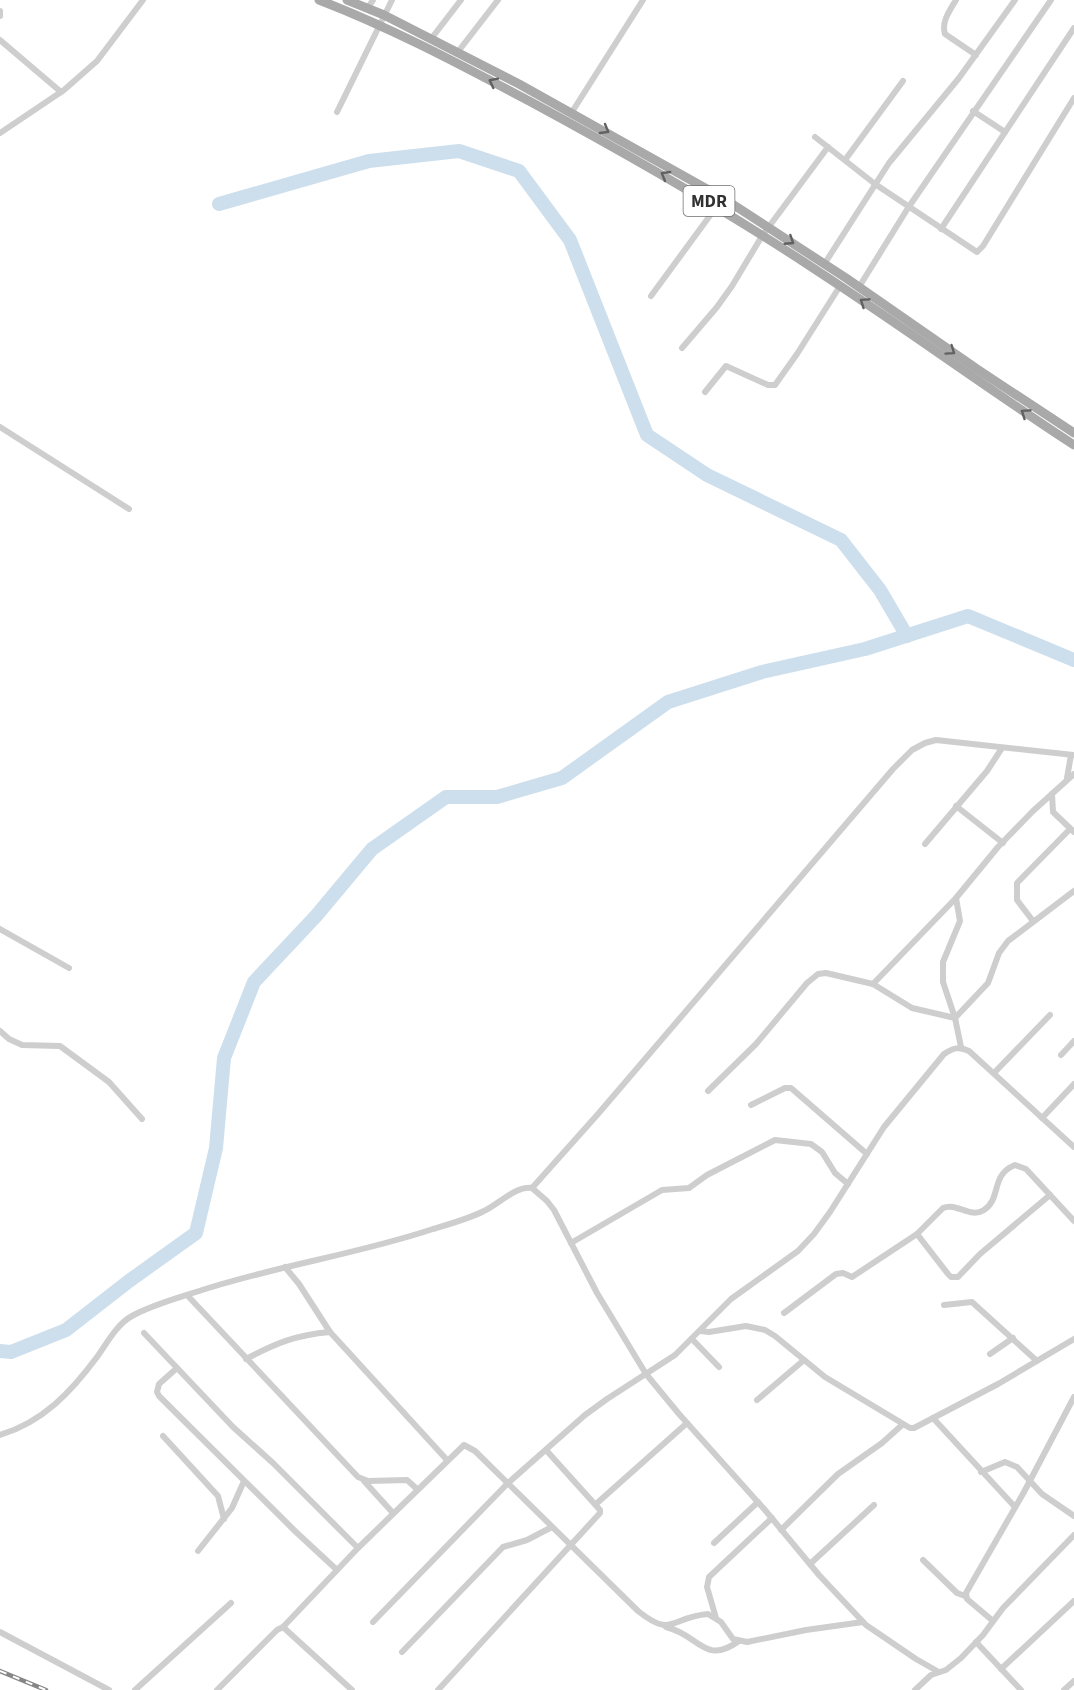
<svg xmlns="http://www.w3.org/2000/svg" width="1074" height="1690" font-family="'Source Sans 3',sans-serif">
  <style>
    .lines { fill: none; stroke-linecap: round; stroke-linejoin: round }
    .river { stroke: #cddfec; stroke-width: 14 }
    .minor { stroke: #cecece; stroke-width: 6 }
    .primary { stroke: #a9a9a9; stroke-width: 9 }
    .rail-casing { stroke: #868686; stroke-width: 4.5 }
    .rail { stroke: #fff; stroke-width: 2; stroke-dasharray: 7; stroke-linecap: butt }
    .oneway { stroke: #616161 }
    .labels { text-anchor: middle; stroke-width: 6; stroke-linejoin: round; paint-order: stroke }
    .shield { fill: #fff; stroke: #6f6f6f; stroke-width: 1.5 }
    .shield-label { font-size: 18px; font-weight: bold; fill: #313131 }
  </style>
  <rect width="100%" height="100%" fill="#fff"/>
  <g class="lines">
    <g class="river">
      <path d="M 219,204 L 369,161 L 459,151 L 519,171 L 570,240 L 647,435 L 707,475 L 841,540 L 880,590 L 907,636"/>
      <path d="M 0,1351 L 11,1352 L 66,1330 L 129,1281 L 196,1233 L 216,1148 L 224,1058 L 254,982 L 316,916 L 372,849 L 446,797 L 497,797 L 562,778 L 668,702 L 762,672 L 865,649 L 968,616 L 1074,660"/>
    </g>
    <g class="minor">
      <path d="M 956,0 C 950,10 941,22 945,34 L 976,55"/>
      <path d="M 367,9 L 373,0"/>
      <path d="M 0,11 L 0,16"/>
      <path d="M 431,39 L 461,0"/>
      <path d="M 0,40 L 61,92"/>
      <path d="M 457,53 L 498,0"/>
      <path d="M 973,111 L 1005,132"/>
      <path d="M 337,112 L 392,0"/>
      <path d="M 572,112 L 643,0"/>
      <path d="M 0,133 L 64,90 L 97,61 L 143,0"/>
      <path d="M 815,137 L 875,184 L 977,252 L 983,246 L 1074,98"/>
      <path d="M 845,160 L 903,81"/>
      <path d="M 941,229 L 1074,28"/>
      <path d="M 825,263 L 889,163 L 959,78 L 1015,0"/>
      <path d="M 859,287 L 908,208 L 1051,0"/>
      <path d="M 651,296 L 717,206"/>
      <path d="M 682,348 L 717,307 L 732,286 L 762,236 L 828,147"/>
      <path d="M 705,392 L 726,366 L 768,385 L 775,385 L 797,354 L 840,286"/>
      <path d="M 0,427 L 129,509"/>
      <path d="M 1067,778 L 1071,755"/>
      <path d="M 1052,794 L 1053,812 L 1074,832"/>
      <path d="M 956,806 L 1003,843"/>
      <path d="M 925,844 L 987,771 L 1002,748"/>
      <path d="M 956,898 L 960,921 L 943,962 L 943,982 L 955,1018 L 961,1047"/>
      <path d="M 1033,921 L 1017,900 L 1017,883 L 1070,829"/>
      <path d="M 0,929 L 69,968"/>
      <path d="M 873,984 L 956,898 L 998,847 L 1033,811 L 1074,774"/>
      <path d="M 0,1031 L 9,1039 L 22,1045 L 60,1046 L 109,1082 L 142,1119"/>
      <path d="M 1061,1055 L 1074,1041"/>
      <path d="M 994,1073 L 1050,1015"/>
      <path d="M 708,1091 L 756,1044 L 807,983 L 818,974 L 826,973 L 873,984 L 912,1008 L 955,1018 L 988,983 L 999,953 L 1008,941 L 1074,891"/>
      <path d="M 751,1105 L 785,1088 L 791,1088 L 867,1154"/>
      <path d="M 1042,1118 L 1074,1084"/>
      <path d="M 532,1188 L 598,1114 L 893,769 L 912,750 L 925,743 L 936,740 L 1074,755"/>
      <path d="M 917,1234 L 948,1274 L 951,1277 L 958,1277 L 980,1254 L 1050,1195"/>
      <path d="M 571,1243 L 662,1190 L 689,1188 L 707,1175 L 775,1140 L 811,1144 L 822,1152 L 835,1173 L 848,1184"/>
      <path d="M 285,1267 L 299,1284 L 330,1332 L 447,1460"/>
      <path d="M 187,1295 L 358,1477 L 368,1481 L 407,1480 L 417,1489"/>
      <path d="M 944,1305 L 972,1302 L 1037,1361"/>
      <path d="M 784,1313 L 836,1274 L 843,1273 L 852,1277 L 917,1234 L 943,1208 C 957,1202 970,1219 984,1210 C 1002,1198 990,1175 1015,1165 L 1026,1169 L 1074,1221"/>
      <path d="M 700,1331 L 709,1332 L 746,1326 L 765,1330 L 775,1336 L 825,1377 L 910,1428 L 914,1428 L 998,1384 L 1074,1339"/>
      <path d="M 144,1333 L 233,1427 L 273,1463 L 358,1548"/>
      <path d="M 692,1339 L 719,1367"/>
      <path d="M 990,1354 L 1013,1338"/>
      <path d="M 246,1359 C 276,1343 296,1335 330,1332"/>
      <path d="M 177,1368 L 159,1384 L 157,1392 L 159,1396 L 296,1532 L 337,1570"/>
      <path d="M 757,1400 L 804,1360"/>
      <path d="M 933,1418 L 1015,1507"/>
      <path d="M 0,1435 C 43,1422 71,1392 97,1357 C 107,1343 117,1324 132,1316 C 152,1305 175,1299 196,1292 C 274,1266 355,1255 433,1229 C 450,1224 468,1219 484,1211 C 499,1204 515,1186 532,1188 L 547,1201 L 554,1210 L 597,1293 L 646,1374 L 679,1414 L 765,1510 L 819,1575 L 866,1625 L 916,1659 L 937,1671"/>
      <path d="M 163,1436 L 218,1496 L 224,1519"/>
      <path d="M 981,1472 L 1005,1462 L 1017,1467 L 1042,1494 L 1074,1516"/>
      <path d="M 364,1481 L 393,1513"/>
      <path d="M 596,1504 L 687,1423"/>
      <path d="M 781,1530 L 838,1474 L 882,1443 L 902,1425"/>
      <path d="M 714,1543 L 758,1502"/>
      <path d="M 198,1551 L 232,1508 L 244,1481"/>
      <path d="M 923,1560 L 957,1593 L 965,1596"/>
      <path d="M 810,1564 L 874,1505"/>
      <path d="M 716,1618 L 707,1587 L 709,1577 L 772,1518"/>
      <path d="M 993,1621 L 967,1599 L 966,1593 L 1024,1492 L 1074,1397"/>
      <path d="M 373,1622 L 507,1484 L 585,1415 L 607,1399 L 675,1355 L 731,1299 L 798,1251 L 814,1234 L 830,1212 L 884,1127 L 944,1054 C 953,1048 959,1046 969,1051 L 1074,1147"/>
      <path d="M 283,1627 L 358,1548 L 464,1445 L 475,1451 L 638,1611 C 673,1639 670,1617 708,1614 L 721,1622 L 733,1639 L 747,1642 L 806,1630 L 863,1622"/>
      <path d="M 666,1627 C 700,1635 704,1666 739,1641"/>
      <path d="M 0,1632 L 109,1690"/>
      <path d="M 976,1642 L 1021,1690"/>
      <path d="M 402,1652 L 503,1547 L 527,1540 L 552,1527"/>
      <path d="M 1001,1669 L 1074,1601"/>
      <path d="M 135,1690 L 231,1603"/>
      <path d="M 217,1690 L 277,1630 L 283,1627 L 352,1690"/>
      <path d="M 438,1690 L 600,1513 L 600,1510 L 546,1450"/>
      <path d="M 915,1690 L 931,1675 L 946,1670 L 961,1658 L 983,1635 L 1003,1608 L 1074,1535"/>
      <path d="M 1064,1690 L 1074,1681"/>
    </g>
    <g class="primary">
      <path d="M 319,0 C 392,28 461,65 531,102 C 629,155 726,210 819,272 C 905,328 988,389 1074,445"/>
      <path d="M 347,0 L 384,15 L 519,84 L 723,198 L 846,278 L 977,369 L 1074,433"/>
    </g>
    <defs>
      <path id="rail" d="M 0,1671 L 46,1690"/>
    </defs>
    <use href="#rail" class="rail-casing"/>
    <use href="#rail" class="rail"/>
  </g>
  <defs><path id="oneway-chevron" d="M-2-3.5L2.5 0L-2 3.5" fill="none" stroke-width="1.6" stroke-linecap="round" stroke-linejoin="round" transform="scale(1.5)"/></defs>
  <g class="oneway">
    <use href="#oneway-chevron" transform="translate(493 82) rotate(-153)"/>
    <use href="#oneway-chevron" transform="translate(605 130) rotate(30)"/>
    <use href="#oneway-chevron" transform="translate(665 175) rotate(-150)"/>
    <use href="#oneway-chevron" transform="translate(790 241) rotate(33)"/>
    <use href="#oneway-chevron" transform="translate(864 302) rotate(-146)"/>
    <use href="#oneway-chevron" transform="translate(951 351) rotate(35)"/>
    <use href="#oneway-chevron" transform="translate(1025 413) rotate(-146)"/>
  </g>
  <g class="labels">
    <rect class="shield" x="683.5" y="186" width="51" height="30" rx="4.5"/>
    <g class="shield-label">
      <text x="709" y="207">MDR</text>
    </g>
  </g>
</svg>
